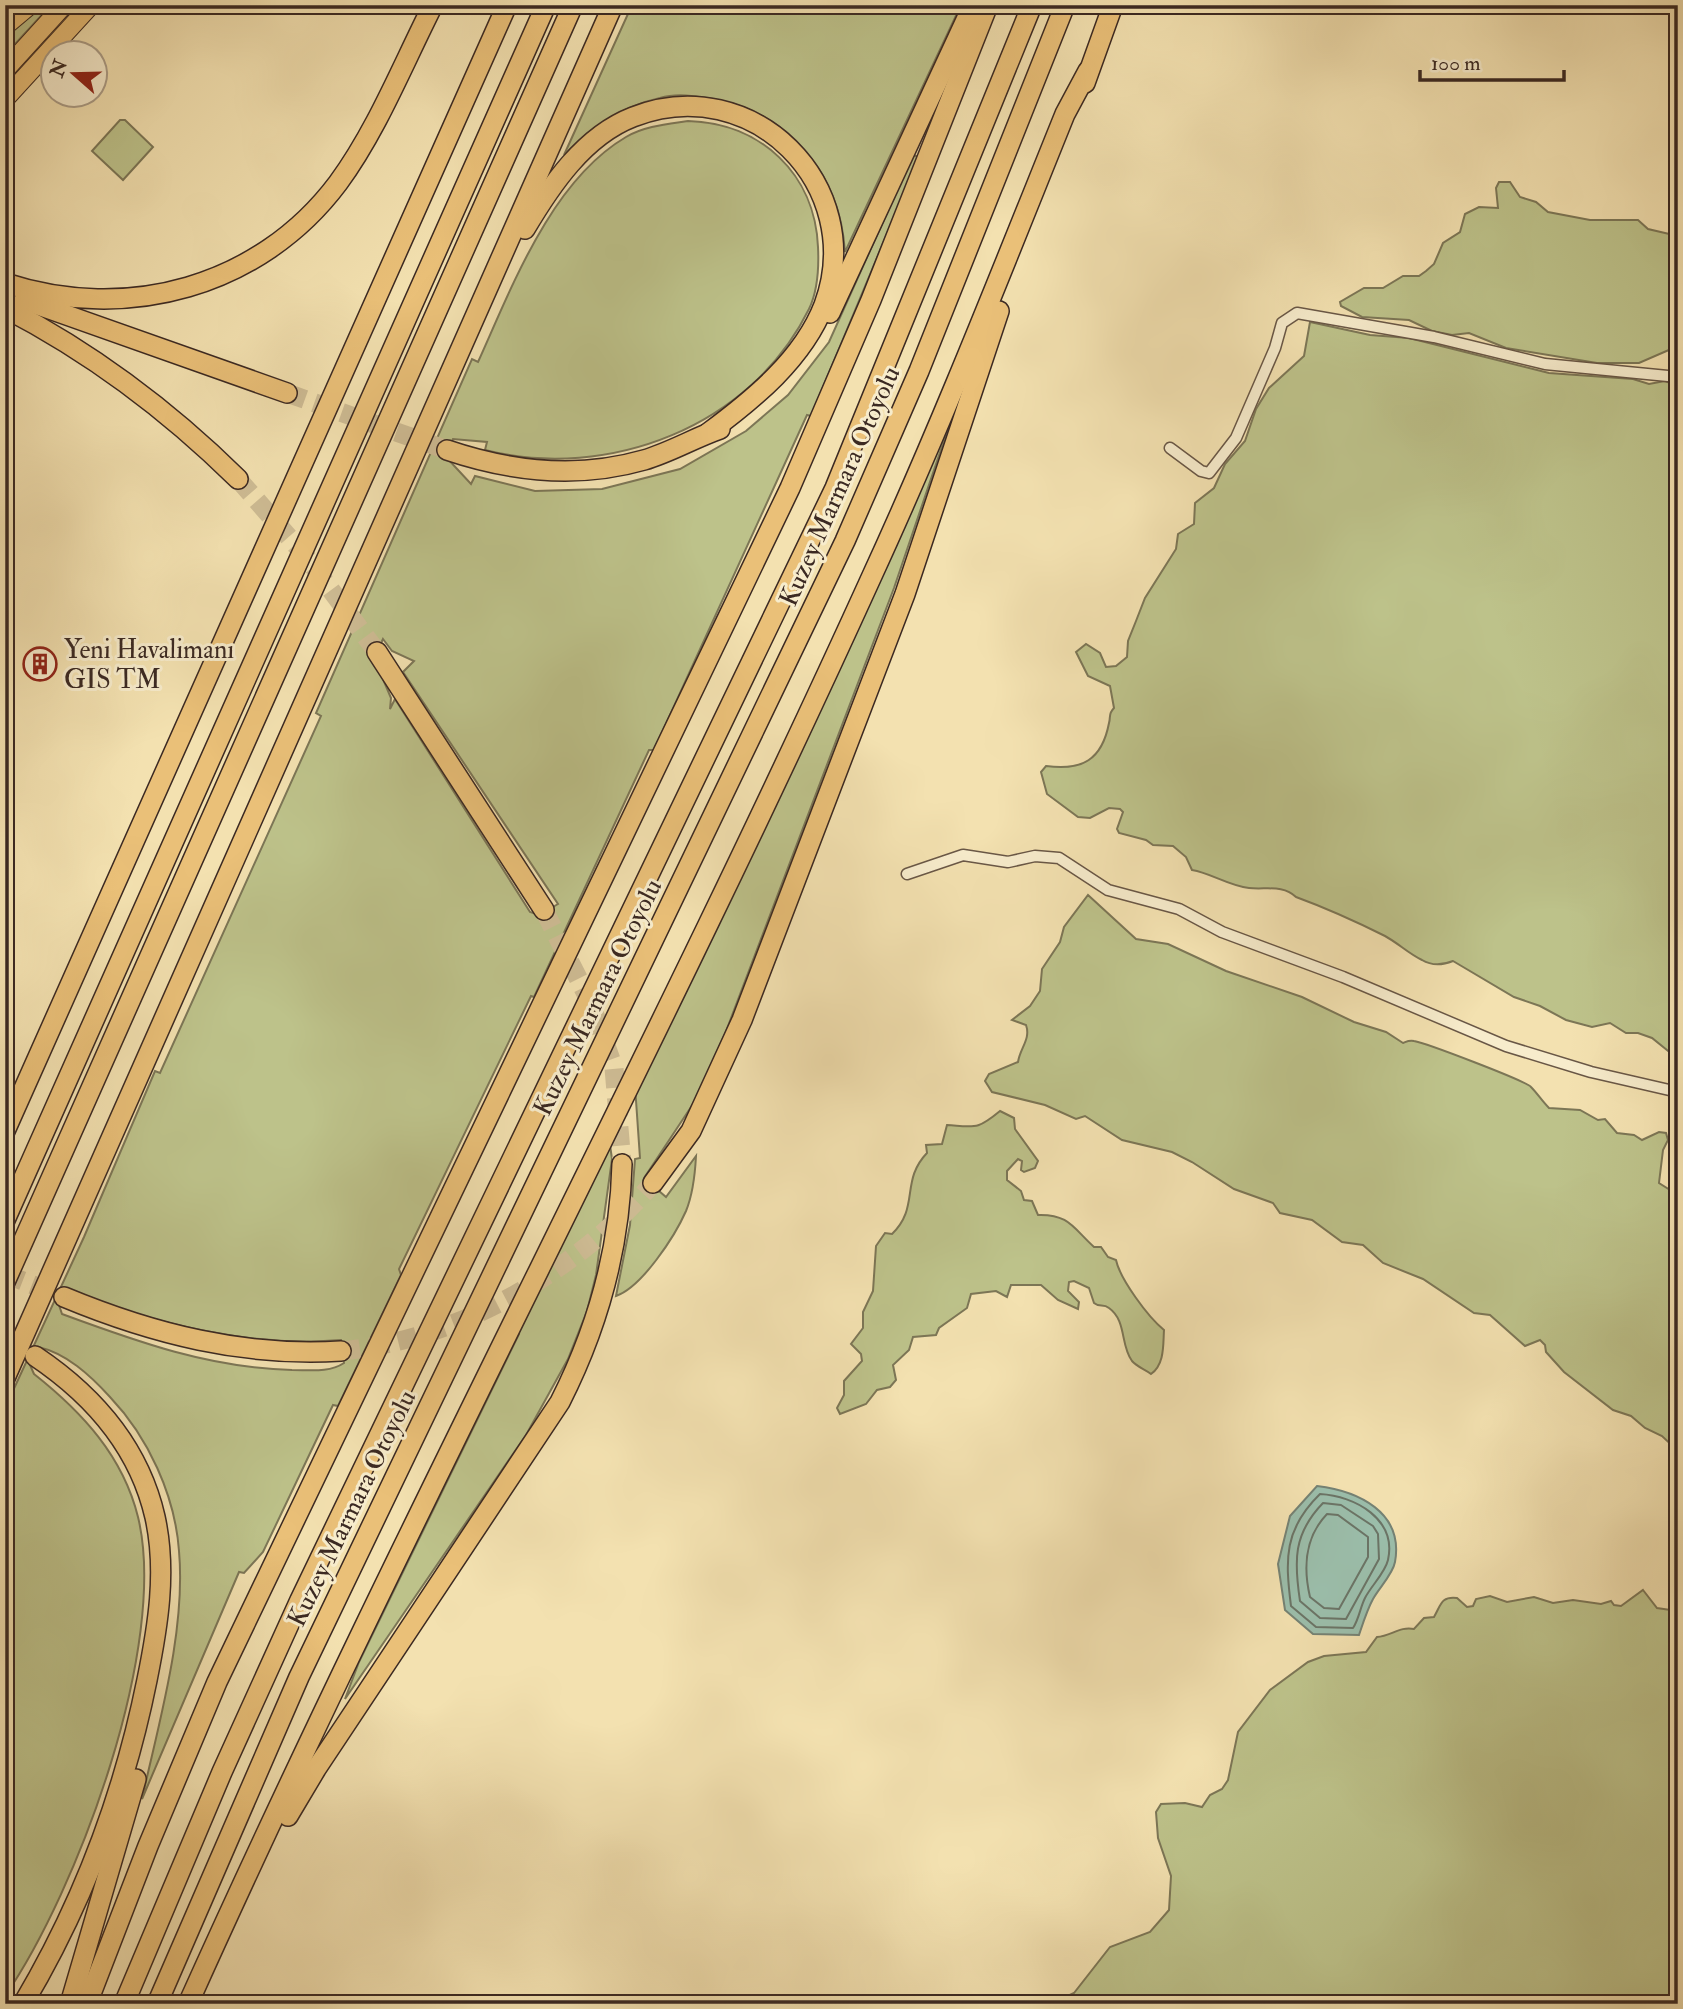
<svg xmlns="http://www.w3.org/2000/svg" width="1683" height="2009" font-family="'IM FELL Double Pica',serif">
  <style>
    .green { fill: #bdc28a; stroke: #7c7656; stroke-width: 2; fill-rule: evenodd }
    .water { fill: #9bbeab; stroke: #758274; stroke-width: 2 }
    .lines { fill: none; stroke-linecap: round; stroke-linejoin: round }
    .shore { stroke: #6b7466; stroke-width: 2 }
    .highway-tunnel { stroke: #cebc94; stroke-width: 19; stroke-dasharray: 19 10; stroke-linecap: butt }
    .street-casing { stroke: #695746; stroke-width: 13 }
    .primary-casing { stroke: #3b2922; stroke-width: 20 }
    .highway-casing { stroke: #3b2922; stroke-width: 22 }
    .street { stroke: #f7eccc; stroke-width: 10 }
    .primary { stroke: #eac078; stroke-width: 18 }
    .highway { stroke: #eac078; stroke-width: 19 }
    .labels { text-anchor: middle; stroke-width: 6; stroke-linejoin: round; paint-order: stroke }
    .street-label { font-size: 26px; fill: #3b2922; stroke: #f7eccc }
    .poi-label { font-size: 26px; fill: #3b2922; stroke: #f7eccc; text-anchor: start }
  </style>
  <rect width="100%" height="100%" fill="#f3e1b0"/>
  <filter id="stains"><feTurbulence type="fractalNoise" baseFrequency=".00286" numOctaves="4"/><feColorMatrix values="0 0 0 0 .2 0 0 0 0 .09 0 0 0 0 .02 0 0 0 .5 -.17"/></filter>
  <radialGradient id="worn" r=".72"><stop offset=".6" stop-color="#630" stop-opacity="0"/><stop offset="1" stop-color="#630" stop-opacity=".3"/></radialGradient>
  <g class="green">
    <path d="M 43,5 L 51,5 L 5,55 L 5,37 Z"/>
    <path d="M 632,5 L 961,5 L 845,252 C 840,175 791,113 713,99 C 695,96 677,93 660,98 C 620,107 593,127 564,155 Z"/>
    <path d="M 120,120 L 125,120 L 153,147 L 123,180 L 92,151 Z"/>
    <path d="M 688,121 C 761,123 815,174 818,247 C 819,267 818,290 809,309 C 751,427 608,481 485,450 L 487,442 L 453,439 L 446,457 L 471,484 L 475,476 L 535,491 L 602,489 L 680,469 L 746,431 L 788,395 L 829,342 L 913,155 L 919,157 L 811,416 L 807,415 L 654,750 L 649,750 L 534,997 L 531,996 L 399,1269 L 401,1275 L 338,1406 L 333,1405 L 263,1552 L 244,1573 L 239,1572 L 142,1799 C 159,1722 186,1630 179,1551 C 175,1495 148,1437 110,1397 C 90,1375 66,1353 38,1347 L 30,1365 L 34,1374 C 82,1412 123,1456 138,1517 C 169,1644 78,1890 5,1996 L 5,1408 L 84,1237 L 155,1071 L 160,1073 L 321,716 L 316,713 L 472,359 L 478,362 C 512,287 551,181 626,137 C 644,126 668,124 688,121 ZM 383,639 L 392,651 L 414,661 L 403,672 L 558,904 L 539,915 L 530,912 L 395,699 L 390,709 L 391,698 L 374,658 ZM 64,1293 C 158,1321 242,1348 341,1340 L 344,1363 C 329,1373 310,1370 292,1370 C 210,1368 138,1342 62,1314 L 59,1305 Z"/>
    <path d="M 1499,182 L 1510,182 L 1520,197 L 1536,202 L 1548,212 L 1590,220 L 1638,220 L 1648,229 L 1678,236 L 1678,346 L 1639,363 L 1597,363 L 1506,348 L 1469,333 L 1452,335 L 1432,331 L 1409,320 L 1362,317 L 1341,306 L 1340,302 L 1364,288 L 1383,288 L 1403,276 L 1419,276 L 1426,271 L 1434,264 L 1443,243 L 1460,232 L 1465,214 L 1479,207 L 1498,208 L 1496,188 Z"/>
    <path d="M 1310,322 L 1370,335 L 1409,338 L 1549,373 L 1633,379 L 1649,384 L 1665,381 L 1678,386 L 1678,1059 L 1652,1038 L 1638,1033 L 1626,1033 L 1610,1023 L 1592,1027 L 1566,1020 L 1540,1006 L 1514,997 L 1453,961 C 1443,965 1432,966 1422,960 C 1409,954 1398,943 1385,936 C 1357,922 1326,908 1296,897 C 1283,884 1265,890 1249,888 C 1229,886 1211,873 1192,870 L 1186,857 L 1173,846 L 1153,845 L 1146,840 L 1119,833 L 1117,829 L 1123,812 L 1120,809 L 1109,808 L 1090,818 L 1078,817 L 1047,794 L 1041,772 L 1046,766 C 1082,771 1102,760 1109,723 C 1111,716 1108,714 1114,708 L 1110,686 L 1088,676 L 1076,652 L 1086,644 L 1100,653 L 1106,667 L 1116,666 L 1127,657 L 1128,641 L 1136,621 L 1145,598 L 1176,549 L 1178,534 L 1194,524 L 1195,503 L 1214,488 L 1225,464 L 1245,441 L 1256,409 L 1269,388 L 1304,356 Z"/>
    <path d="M 952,417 L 894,588 L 725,1034 L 695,1101 L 644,1178 L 666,1197 L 696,1156 C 695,1175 693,1194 686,1211 C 675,1236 642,1287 616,1296 L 630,1225 L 635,1159 L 640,1158 L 635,1086 Z"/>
    <path d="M 1088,895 L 1136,939 L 1168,944 L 1226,971 L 1302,997 L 1354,1022 L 1386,1032 L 1403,1043 C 1408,1041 1409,1040 1414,1041 C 1426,1043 1526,1081 1531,1087 C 1537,1093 1542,1101 1549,1108 L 1580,1110 L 1598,1120 L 1605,1119 L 1617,1133 L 1634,1135 L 1642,1140 L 1659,1132 L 1666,1133 L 1668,1140 L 1663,1150 L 1659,1183 L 1678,1195 L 1678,1451 L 1662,1436 L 1645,1428 L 1631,1416 L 1613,1410 L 1564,1372 L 1546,1352 L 1545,1345 L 1540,1340 L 1525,1346 L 1490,1315 L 1474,1313 L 1423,1279 L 1383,1263 L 1363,1245 L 1342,1242 L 1312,1220 L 1280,1213 L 1273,1203 L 1234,1189 L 1192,1162 L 1172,1152 L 1122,1140 L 1085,1116 L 1076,1119 L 1045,1105 L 992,1092 L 985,1081 L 989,1074 L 1018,1062 C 1020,1048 1031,1039 1026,1025 L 1012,1020 L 1030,1006 L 1040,991 L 1042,969 L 1060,942 L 1064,927 Z"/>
    <path d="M 1000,1111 L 1014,1118 L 1015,1129 L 1038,1161 L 1035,1168 L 1024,1172 L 1021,1170 L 1022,1161 L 1018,1159 L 1007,1171 L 1007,1180 L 1021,1191 L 1024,1200 L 1032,1201 L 1038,1215 C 1069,1214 1073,1228 1094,1247 L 1101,1247 L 1108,1257 L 1116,1260 C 1120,1279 1148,1317 1164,1330 C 1163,1344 1165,1364 1151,1374 C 1145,1369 1137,1367 1132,1361 C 1120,1345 1127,1321 1109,1308 C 1103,1303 1100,1308 1094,1303 L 1089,1288 L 1074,1281 L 1069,1282 L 1068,1291 L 1079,1302 L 1078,1309 L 1058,1300 L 1041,1285 L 1011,1285 L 1007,1297 L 996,1291 L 971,1294 L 967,1308 L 939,1328 L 936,1335 L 913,1337 L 909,1350 L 893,1365 L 896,1380 L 890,1387 L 877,1390 L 866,1404 L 840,1414 L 837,1408 L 844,1395 L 844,1381 L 862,1361 L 861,1354 L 851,1344 L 863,1328 L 863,1312 L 873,1291 L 876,1246 L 885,1233 L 892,1234 C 920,1207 900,1181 927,1153 L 926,1145 L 942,1144 L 947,1125 C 976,1127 977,1130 1000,1111 Z"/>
    <path d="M 610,1145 L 612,1159 L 596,1275 L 587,1311 L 568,1359 L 526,1435 L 345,1699 L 359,1662 L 519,1334 L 516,1332 Z"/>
    <path d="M 1643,1590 L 1657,1608 L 1678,1611 L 1678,2004 L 1051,2004 L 1074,1993 L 1110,1947 L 1150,1932 L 1169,1910 L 1171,1876 L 1158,1838 L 1156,1812 L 1161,1804 L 1185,1803 L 1202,1807 L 1210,1795 L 1222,1789 L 1228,1780 L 1238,1732 L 1270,1690 L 1308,1662 L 1324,1656 L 1366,1652 L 1377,1637 C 1391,1636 1400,1626 1414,1629 L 1424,1618 L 1434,1617 C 1441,1605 1441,1596 1457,1598 L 1467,1607 L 1473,1606 L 1476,1599 L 1490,1596 L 1507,1602 L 1534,1597 L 1553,1603 L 1573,1600 L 1601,1604 L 1611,1601 L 1614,1605 L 1621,1606 Z"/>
  </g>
  <path class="water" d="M 1317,1486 C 1358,1491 1404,1512 1395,1562 C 1393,1574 1379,1588 1373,1599 C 1367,1610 1363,1623 1359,1635 L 1313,1634 L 1285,1610 L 1278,1564 L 1290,1516 Z"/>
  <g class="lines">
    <g class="shore">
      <path d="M 1320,1494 C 1355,1496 1397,1519 1388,1560 C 1385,1573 1371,1586 1365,1598 C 1360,1608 1359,1619 1353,1628 L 1316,1627 L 1291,1606 C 1285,1559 1284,1529 1320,1494 Z"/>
      <path d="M 1323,1503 L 1341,1505 L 1373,1526 L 1378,1534 L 1379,1559 L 1346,1619 L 1320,1618 L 1300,1601 C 1294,1561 1293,1534 1323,1503 Z"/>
      <path d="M 1327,1514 L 1338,1515 L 1368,1537 L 1368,1557 L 1339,1609 L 1324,1608 L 1310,1597 C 1303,1567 1305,1537 1327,1514 Z"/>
    </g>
    <g class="highway-tunnel">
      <path d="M 287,393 L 447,450"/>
      <path d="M 238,479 L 307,558 L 377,652"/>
      <path d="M 544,910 L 591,1004 L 614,1068 L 622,1164"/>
      <path d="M 5,1274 L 64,1297"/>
      <path d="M 341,1351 C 459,1340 577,1271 653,1183"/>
    </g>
    <defs>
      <g id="street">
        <path d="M 1170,448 L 1201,471 L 1209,473 L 1236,438 L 1275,348 L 1282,323 L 1297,313 L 1434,337 L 1545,364 L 1678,377"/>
        <path d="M 907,874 L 963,855 L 1008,862 L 1035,856 L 1059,858 L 1108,890 L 1179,909 L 1222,932 L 1343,977 L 1506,1046 L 1591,1072 L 1678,1092"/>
      </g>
      <g id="primary">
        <path d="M 5,26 L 30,5"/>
        <path d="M 5,70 L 64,5"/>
        <path d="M 5,99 L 91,5"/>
      </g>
      <g id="highway">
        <path d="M 1085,83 L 1113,5"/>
        <path d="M 525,229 C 551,185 584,136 633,117 C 752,70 868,186 824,305 C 803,359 754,399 708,433"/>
        <path d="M 5,283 C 127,323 260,287 338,183 C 377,130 403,64 433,5"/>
        <path d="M 24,300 L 287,393"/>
        <path d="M 5,308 C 92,353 168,410 238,479"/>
        <path d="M 830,313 L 973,5"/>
        <path d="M 447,450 C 512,472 578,479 644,460 C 671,452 694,438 720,429"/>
        <path d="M 377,652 L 544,910"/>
        <path d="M 5,1131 L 507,5"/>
        <path d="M 653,1183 L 691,1131 L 742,1020 L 905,594 L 999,311"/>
        <path d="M 5,1220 L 546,5"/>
        <path d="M 5,1282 L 573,5"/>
        <path d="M 64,1297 C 153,1334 244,1357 341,1351"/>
        <path d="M 5,1378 L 613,5"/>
        <path d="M 288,1816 L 316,1769 L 560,1402 C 598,1327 620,1247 622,1164"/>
        <path d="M 23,2004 C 83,1903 124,1794 147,1680 C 158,1626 167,1571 155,1517 C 139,1447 93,1395 35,1356"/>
        <path d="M 70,2004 L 136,1779"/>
        <path d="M 87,2004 L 148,1846 L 217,1682 L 790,488 L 871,300 L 988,5"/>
        <path d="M 124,2004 L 222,1772 L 300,1600 L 835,488 L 1032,5"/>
        <path d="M 157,2004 L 299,1677 L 845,541 L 919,371 L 1065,5"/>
        <path d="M 188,2004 C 404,1523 653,1058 871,578 C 941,426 1002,270 1065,114 L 1088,71"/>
      </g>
    </defs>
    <use href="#street" class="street-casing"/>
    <use href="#primary" class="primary-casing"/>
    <use href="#highway" class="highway-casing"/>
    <use href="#street" class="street"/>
    <use href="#primary" class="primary"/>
    <use href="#highway" class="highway"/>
  </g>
  <defs>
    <symbol id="building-ring" viewBox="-11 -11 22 22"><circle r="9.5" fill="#f7eccc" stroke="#8f2418" stroke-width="1.5"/><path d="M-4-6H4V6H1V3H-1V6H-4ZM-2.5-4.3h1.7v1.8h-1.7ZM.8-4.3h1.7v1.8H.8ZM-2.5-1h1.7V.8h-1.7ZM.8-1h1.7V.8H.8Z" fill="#8f2418"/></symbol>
  </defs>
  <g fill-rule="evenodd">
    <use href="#building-ring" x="21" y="645" width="38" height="38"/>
  </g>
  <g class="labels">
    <g class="street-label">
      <text transform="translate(839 486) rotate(-66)" y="9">Kuzey Marmara Otoyolu</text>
      <text transform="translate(597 997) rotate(-64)" y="9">Kuzey Marmara Otoyolu</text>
      <text transform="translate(351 1508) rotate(-64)" y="9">Kuzey Marmara Otoyolu</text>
    </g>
    <g class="poi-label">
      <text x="64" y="658">Yeni Havalimanı<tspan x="64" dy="30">GIS TM</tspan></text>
    </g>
  </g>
  <rect width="1683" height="2009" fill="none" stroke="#f3e1b0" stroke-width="28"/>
  <rect x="7" y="7" width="1669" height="1995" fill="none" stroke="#3b2922" stroke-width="3.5"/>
  <rect x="14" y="14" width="1655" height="1981" fill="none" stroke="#3b2922" stroke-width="2"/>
  <g transform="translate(74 74) rotate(290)"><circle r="33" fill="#f7eccc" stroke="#ac9e88" stroke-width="2"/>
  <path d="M0-5L12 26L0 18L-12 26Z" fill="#8f2418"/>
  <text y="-10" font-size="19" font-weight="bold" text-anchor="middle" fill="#3b2922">N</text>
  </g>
  <path d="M1420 70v10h144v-10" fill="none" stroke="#3b2922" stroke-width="3.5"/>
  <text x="1431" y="70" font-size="21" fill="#3b2922" stroke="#f7eccc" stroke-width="5" paint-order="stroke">100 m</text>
  <rect width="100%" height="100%" filter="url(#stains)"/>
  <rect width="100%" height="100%" fill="url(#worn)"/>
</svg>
